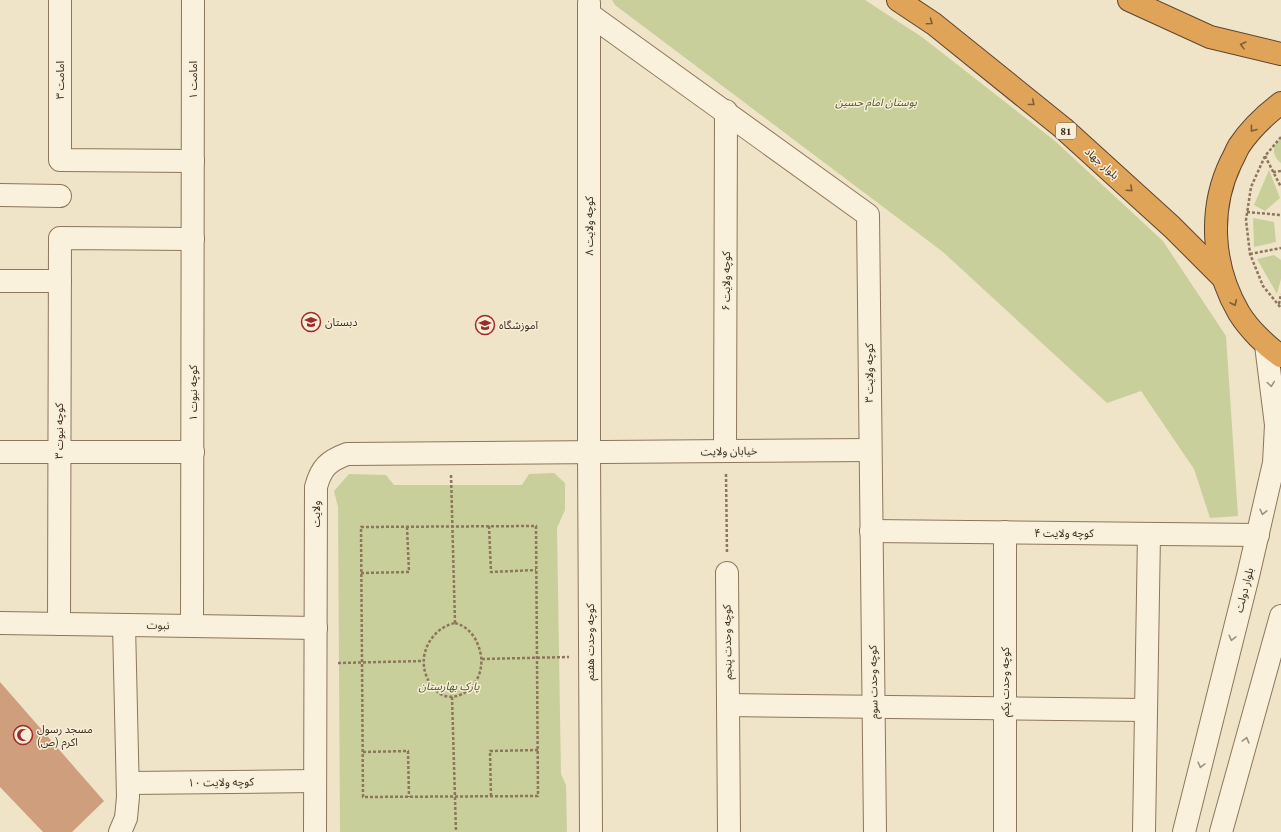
<svg xmlns="http://www.w3.org/2000/svg" width="1281" height="832" font-family="'Source Serif 4','Noto Sans Arabic',serif">
  <style>
    .green { fill: #c9cf9b }
    .building { fill: #cf9f7d }
    .lines { fill: none; stroke-linecap: round; stroke-linejoin: round }
    .minor-casing { stroke: #8d765c; stroke-width: 24 }
    .highway-casing { stroke: #5b4430; stroke-width: 24 }
    .path { stroke: #8d765c; stroke-width: 2.5; stroke-dasharray: 3 2; stroke-linecap: butt }
    .minor { stroke: #faf1dc; stroke-width: 22 }
    .highway { stroke: #e0a458; stroke-width: 22 }
    .oneway { stroke: #7e5d36 }
    .oneway2 { stroke: #9c907e }
    .labels { text-anchor: middle; stroke-width: 3; stroke-linejoin: round; paint-order: stroke }
    .shield { fill: #f7eed8; stroke: #756857; stroke-width: 1 }
    .shield-label { font-size: 10px; font-weight: bold; fill: #3d2e20 }
    .street-label { font-size: 11px; fill: #3d2e20; stroke: #f7eed8 }
    .park-label { font-size: 11px; font-style: italic; fill: #4d5a26; stroke: #f7eed8 }
    .poi-label { font-size: 11px; fill: #3d2e20; stroke: #f7eed8; text-anchor: start }
  </style>
  <rect width="100%" height="100%" fill="#f0e4c8"/>
  <g class="green">
    <path d="M 612,0 L 865,0 L 922,37 L 1055,141 L 1163,241 L 1226,336 L 1238,516 L 1210,518 L 1194,469 L 1141,391 L 1107,403 L 943,252 L 615,5 Z"/>
    <path d="M 1281,139 L 1281,163 C 1272,156 1271,146 1281,139 Z"/>
    <path d="M 1269,170 L 1280,198 L 1265,211 L 1254,205 Z"/>
    <path d="M 1253,218 L 1274,222 L 1276,242 L 1254,247 Z"/>
    <path d="M 1274,255 L 1281,260 L 1281,279 L 1277,294 L 1257,259 Z"/>
    <path d="M 554,473 L 565,483 L 565,510 L 557,528 L 561,774 L 566,785 L 567,832 L 340,832 L 338,507 L 334,491 L 349,474 L 386,475 L 394,485 L 522,485 L 529,474 Z"/>
  </g>
  <path class="building" d="M 0,682 L 104,801 L 72,832 L 43,832 L 0,787 Z"/>
  <g class="lines">
    <defs>
      <g id="minor">
        <path d="M 60,0 L 60,160 L 193,161"/>
        <path d="M 589,3 L 589,452 L 591,832"/>
        <path d="M 589,14 L 868,215 L 875,832"/>
        <path d="M 0,195 L 60,196"/>
        <path d="M 0,281 L 60,281"/>
        <path d="M 725,451 L 726,111"/>
        <path d="M 0,452 L 193,452"/>
        <path d="M 871,531 L 1258,535"/>
        <path d="M 727,573 L 729,832"/>
        <path d="M 0,623 L 316,628"/>
        <path d="M 59,624 L 60,238 L 193,239"/>
        <path d="M 192,626 L 193,0"/>
        <path d="M 728,705 L 1146,710"/>
        <path d="M 128,783 L 315,781"/>
        <path d="M 120,832 L 126,818 L 128,797 L 124,625"/>
        <path d="M 315,832 L 316,487 C 321,468 328,461 347,454 L 870,450"/>
        <path d="M 1005,832 L 1005,532"/>
        <path d="M 1144,832 L 1149,534"/>
        <path d="M 1184,832 L 1248,576 L 1274,463 L 1276,425 L 1266,345"/>
        <path d="M 1221,832 L 1281,616"/>
      </g>
      <g id="highway">
        <path d="M 898,0 L 934,24 L 1063,128 L 1172,227 L 1222,277"/>
        <path d="M 1129,0 L 1210,37 L 1281,54"/>
        <path d="M 1281,103 C 1264,116 1251,128 1239,146 C 1236,151 1234,157 1231,162 C 1208,210 1212,267 1239,313 C 1249,329 1266,346 1281,356"/>
      </g>
    </defs>
    <use href="#minor" class="minor-casing"/>
    <use href="#highway" class="highway-casing"/>
    <g class="path">
      <path d="M 1281,137 L 1265,156 L 1251,187 L 1246,220 L 1250,254 L 1263,286 L 1281,308"/>
      <path d="M 1265,156 L 1281,187"/>
      <path d="M 1273,172 L 1281,171"/>
      <path d="M 1247,212 L 1281,215"/>
      <path d="M 1250,254 L 1281,248"/>
      <path d="M 1279,304 L 1281,294"/>
      <path d="M 726,474 L 727,553"/>
      <path d="M 451,475 L 455,623"/>
      <path d="M 489,526 L 491,572 L 536,570"/>
      <path d="M 536,526 L 538,796 L 363,797 L 361,527 Z"/>
      <path d="M 361,573 L 409,572 L 407,527"/>
      <path d="M 455,623 C 466,626 474,634 478,645 C 495,686 443,721 426,675 C 418,653 432,628 455,623 Z"/>
      <path d="M 482,659 L 569,657"/>
      <path d="M 338,663 L 423,661"/>
      <path d="M 452,697 L 456,832"/>
      <path d="M 363,752 L 408,751 L 409,797"/>
      <path d="M 491,796 L 490,751 L 538,750"/>
    </g>
    <use href="#minor" class="minor"/>
    <use href="#highway" class="highway"/>
  </g>
  <defs><path id="oneway-chevron" d="M-2-3.5L2.5 0L-2 3.5" fill="none" stroke-width="1.6" stroke-linecap="round" stroke-linejoin="round"/></defs>
  <g class="oneway">
    <use href="#oneway-chevron" transform="translate(930 22) rotate(35)"/>
    <use href="#oneway-chevron" transform="translate(1243 45) rotate(-166)"/>
    <use href="#oneway-chevron" transform="translate(1032 103) rotate(39)"/>
    <use href="#oneway-chevron" transform="translate(1253 129) rotate(128)"/>
    <use href="#oneway-chevron" transform="translate(1130 189) rotate(42)"/>
    <use href="#oneway-chevron" transform="translate(1234 303) rotate(65)"/>
  </g>
  <g class="oneway2">
    <use href="#oneway-chevron" transform="translate(1271 384) rotate(82)"/>
    <use href="#oneway-chevron" transform="translate(1263 512) rotate(103)"/>
    <use href="#oneway-chevron" transform="translate(1232 638) rotate(104)"/>
    <use href="#oneway-chevron" transform="translate(1246 740) rotate(-75)"/>
    <use href="#oneway-chevron" transform="translate(1201 765) rotate(104)"/>
  </g>
  <defs>
    <symbol id="school-ring" viewBox="-11 -11 22 22"><circle r="9.5" fill="#f7eed8" stroke="#9e2a2b" stroke-width="1.5"/><path d="M0-5L7-2L0 1L-7-2ZM-4 1L0 2.5L4 1V4Q0 6-4 4Z" fill="#9e2a2b"/></symbol>
    <symbol id="mosque-ring" viewBox="-11 -11 22 22"><circle r="9.5" fill="#f7eed8" stroke="#9e2a2b" stroke-width="1.5"/><path d="M3.5-4.9A6 6 0 1 0 3.5 4.9A5 5 0 1 1 3.5-4.9Z" fill="#9e2a2b"/></symbol>
  </defs>
  <g fill-rule="evenodd">
    <use href="#school-ring" x="300" y="311" width="22" height="22"/>
    <use href="#school-ring" x="474" y="314" width="22" height="22"/>
    <use href="#mosque-ring" x="12" y="724" width="22" height="22"/>
  </g>
  <g class="labels">
    <rect class="shield" x="1056" y="123" width="20" height="16" rx="3"/>
    <g class="shield-label">
      <text x="1066" y="135">81</text>
    </g>
    <g class="street-label">
      <text transform="translate(60 80) rotate(-90)" y="4">امامت ۳</text>
      <text transform="translate(193 80) rotate(-90)" y="4">امامت ۱</text>
      <text transform="translate(1102 163) rotate(42)" y="4">بلوار جهاد</text>
      <text transform="translate(589 226) rotate(-90)" y="4">کوچه ولایت ۸</text>
      <text transform="translate(726 281) rotate(-90)" y="4">کوچه ولایت ۶</text>
      <text transform="translate(869 373) rotate(-90)" y="4">کوچه ولایت ۳</text>
      <text transform="translate(193 393) rotate(-90)" y="4">کوچه نبوت ۱</text>
      <text transform="translate(59 431) rotate(-90)" y="4">کوچه نبوت ۳</text>
      <text transform="translate(729 451) rotate(-1)" y="4">خیابان ولایت</text>
      <text transform="translate(316 514) rotate(-90)" y="4">ولایت</text>
      <text x="1064" y="537">کوچه ولایت ۴</text>
      <text transform="translate(1244 590) rotate(-76)" y="4">بلوار دولت</text>
      <text transform="translate(158 625) rotate(1)" y="4">نبوت</text>
      <text transform="translate(590 642) rotate(-90)" y="4">کوچه وحدت هفتم</text>
      <text transform="translate(727 642) rotate(-91)" y="4">کوچه وحدت پنجم</text>
      <text transform="translate(873 682) rotate(-91)" y="4">کوچه وحدت سوم</text>
      <text transform="translate(1005 682) rotate(-90)" y="4">کوچه وحدت یکم</text>
      <text transform="translate(221 782) rotate(-1)" y="4">کوچه ولایت ۱۰</text>
    </g>
    <g class="park-label">
      <text x="876" y="106">بوستان امام حسین</text>
      <text x="449" y="690">پارک بهارستان</text>
    </g>
    <g class="poi-label">
      <text x="325" y="326">دبستان</text>
      <text x="499" y="329">آموزشگاه</text>
      <text x="37" y="733">مسجد رسول<tspan x="37" dy="13">اکرم (ص)</tspan></text>
    </g>
  </g>
</svg>
